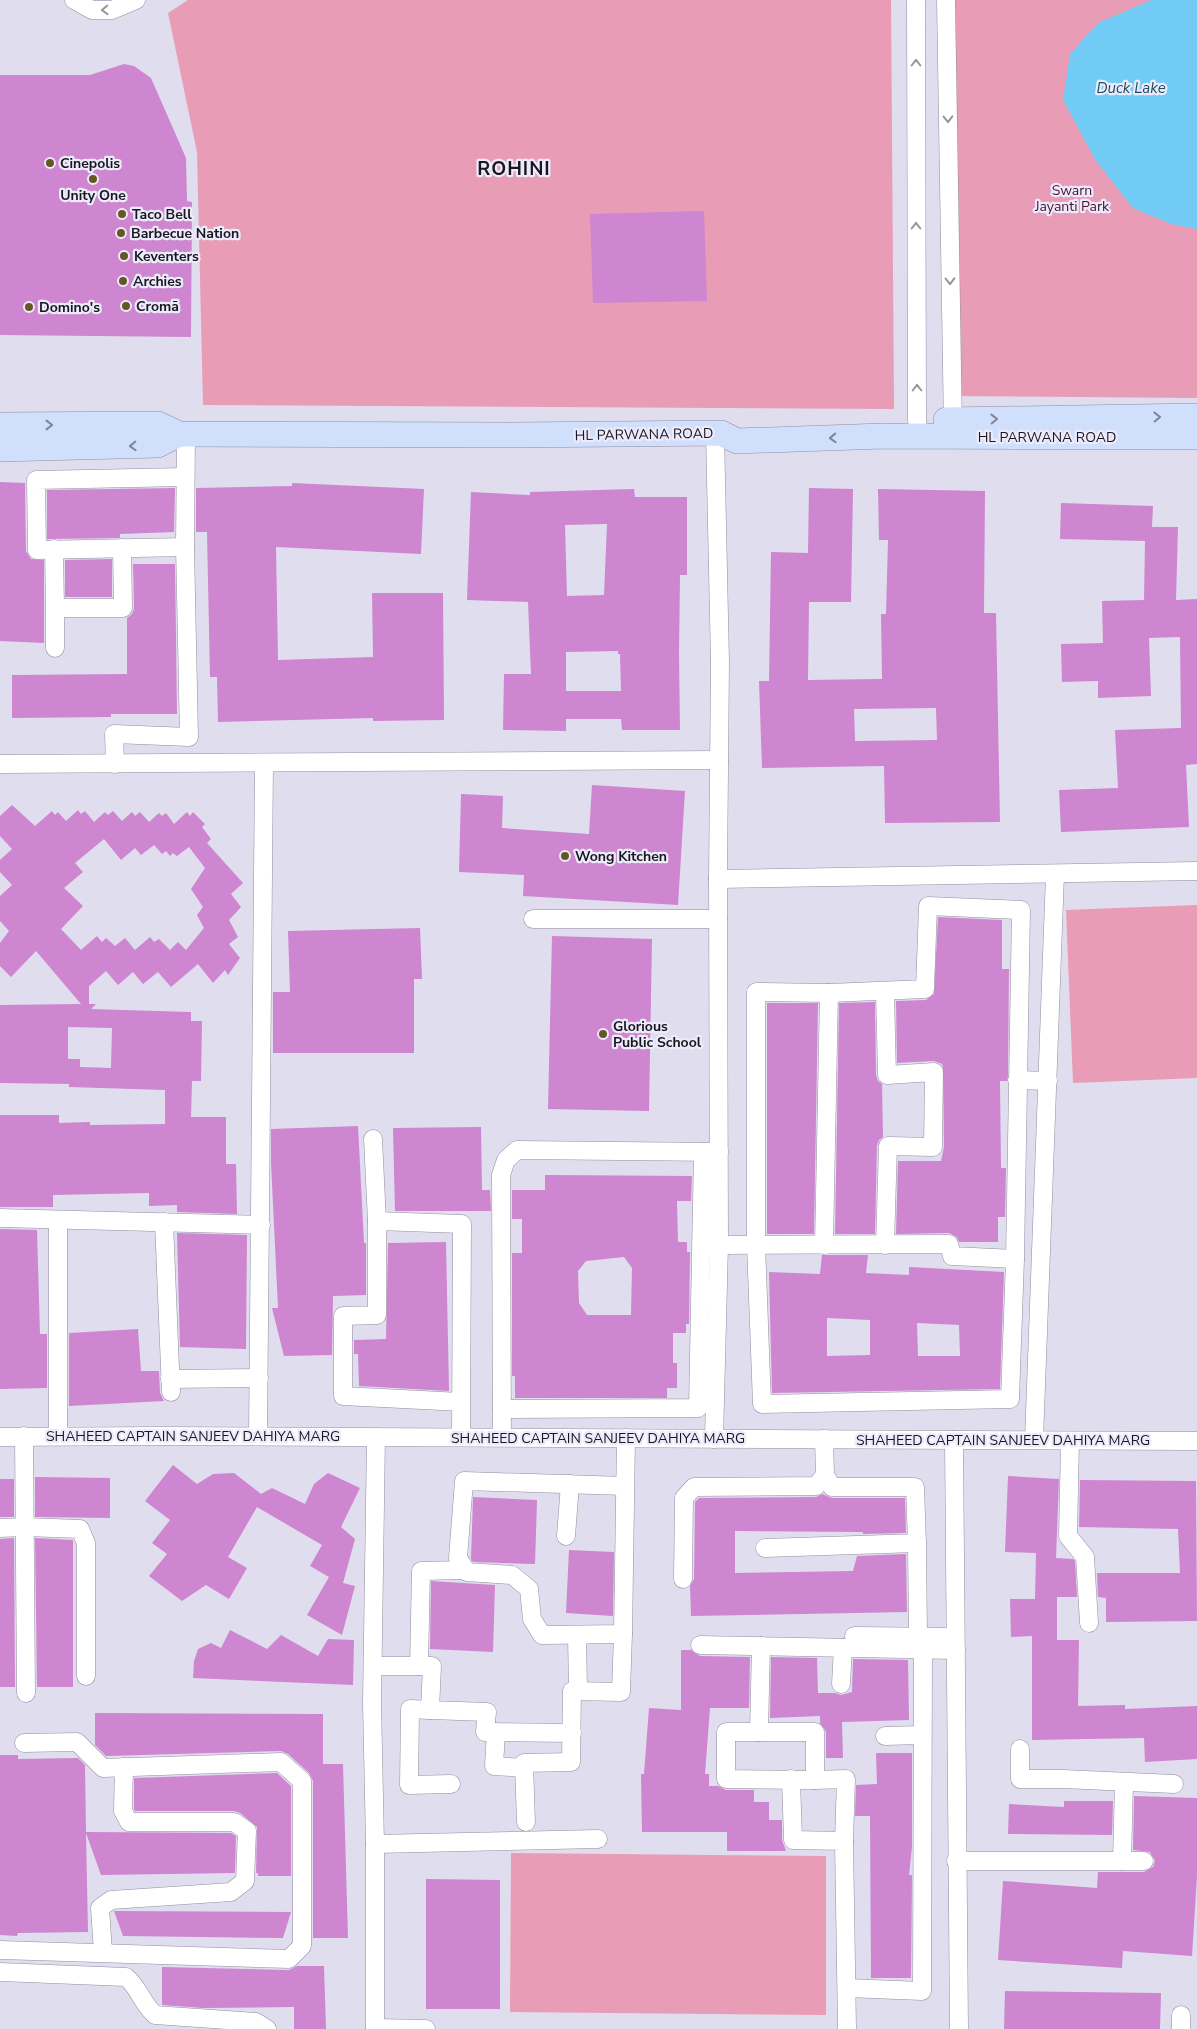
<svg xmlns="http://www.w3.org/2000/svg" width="1197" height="2029" font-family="'Nunito Sans',sans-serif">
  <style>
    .green { fill: #e89cb5 }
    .water { fill: #72cbf5 }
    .building { fill: #cd86cf; fill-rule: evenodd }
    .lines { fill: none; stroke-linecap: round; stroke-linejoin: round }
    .street-casing { stroke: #928e9f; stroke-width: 19 }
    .secondary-casing { stroke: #928e9f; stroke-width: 26 }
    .street { stroke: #fff; stroke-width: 18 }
    .secondary { stroke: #d0dffb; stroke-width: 25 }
    .oneway { stroke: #979799 }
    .oneway2 { stroke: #7d8597 }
    .poi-dot { fill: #655623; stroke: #edeafc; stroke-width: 2 }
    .labels { text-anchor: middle; stroke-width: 4.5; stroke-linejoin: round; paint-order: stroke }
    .poi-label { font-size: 14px; font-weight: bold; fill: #18171d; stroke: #edeafc; text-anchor: start }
    .park-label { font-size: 14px; fill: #4e102b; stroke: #edeafc }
    .street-label { font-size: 14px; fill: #18171d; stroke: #edeafc }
    .water-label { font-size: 15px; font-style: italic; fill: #1b4d63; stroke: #edeafc }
    .district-label { font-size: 19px; font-weight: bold; letter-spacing: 1px; fill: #18171d; stroke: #edeafc }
  </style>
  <rect width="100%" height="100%" fill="#e0ddef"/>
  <g class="green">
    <path d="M 188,0 L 891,0 L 894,409 L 203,405 L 197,152 L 168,13 Z"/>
    <path d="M 947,0 L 1197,0 L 1197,398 L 948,396 Z"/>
    <path d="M 1197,905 L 1197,1078 L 1073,1083 L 1066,910 Z"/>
    <path d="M 511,1853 L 826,1856 L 826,2015 L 510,2012 Z"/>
  </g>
  <path class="water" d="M 1151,0 L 1197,0 L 1197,229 L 1171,224 L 1133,208 L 1096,161 L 1063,100 L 1070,54 L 1098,23 Z"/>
  <g class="building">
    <path d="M 124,64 L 134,66 L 151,78 L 186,158 L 187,201 L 192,202 L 191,337 L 0,335 L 0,75 L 90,75 Z"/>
    <path d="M 704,211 L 707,301 L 593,303 L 590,214 Z"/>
    <path d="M 0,482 L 25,483 L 26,551 L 31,559 L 44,560 L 44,643 L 0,641 Z"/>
    <path d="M 292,483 L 424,489 L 421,554 L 276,547 L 278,660 L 373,657 L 372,593 L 443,593 L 444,720 L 373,721 L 373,718 L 218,722 L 217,677 L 210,677 L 207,532 L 196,532 L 196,488 L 292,486 Z"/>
    <path d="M 175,488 L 174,532 L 120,534 L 120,538 L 47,539 L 47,490 Z"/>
    <path d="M 809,488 L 853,489 L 851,602 L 809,602 L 808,680 L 882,679 L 881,614 L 886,614 L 888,540 L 879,540 L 878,489 L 985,491 L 984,613 L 996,613 L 1000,822 L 885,823 L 884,766 L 762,768 L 759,681 L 769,681 L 771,552 L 808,553 ZM 936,708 L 937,740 L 855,741 L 854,709 Z"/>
    <path d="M 634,489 L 635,497 L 687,497 L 687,575 L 680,575 L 679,654 L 680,730 L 622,730 L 621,719 L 566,719 L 566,731 L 503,730 L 504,674 L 531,674 L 528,602 L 467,600 L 471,492 L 530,495 L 530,492 ZM 607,524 L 604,595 L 567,596 L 565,525 ZM 618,651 L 618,654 L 620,654 L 621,691 L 566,691 L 566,652 Z"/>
    <path d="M 1061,503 L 1153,506 L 1152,527 L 1178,527 L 1176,600 L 1197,599 L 1197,764 L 1186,765 L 1189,827 L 1061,832 L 1059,790 L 1118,788 L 1115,730 L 1181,728 L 1180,637 L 1149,638 L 1151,696 L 1098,698 L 1098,681 L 1062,682 L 1061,644 L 1103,643 L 1102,601 L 1144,600 L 1145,541 L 1060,539 Z"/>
    <path d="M 112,559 L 112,597 L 65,597 L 65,560 Z"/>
    <path d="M 133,564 L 175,564 L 177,714 L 111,714 L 111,717 L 12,718 L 12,675 L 127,674 L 127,618 L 132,614 L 134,608 Z"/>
    <path d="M 592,785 L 685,791 L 678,905 L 523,896 L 524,875 L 459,872 L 461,794 L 503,796 L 502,828 L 589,834 Z"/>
    <path d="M 12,805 L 35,826 L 52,811 L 55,815 L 58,812 L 66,821 L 78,810 L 81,814 L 85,811 L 94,822 L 105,812 L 108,815 L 113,811 L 122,821 L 132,812 L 135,816 L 140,812 L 149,822 L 159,813 L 162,816 L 166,813 L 174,824 L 187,812 L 190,816 L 193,812 L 205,824 L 202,827 L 211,839 L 207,843 L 243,883 L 231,894 L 241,907 L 229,920 L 238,937 L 229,944 L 240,958 L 228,975 L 225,970 L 213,983 L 198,964 L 171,987 L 158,972 L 143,984 L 133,972 L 118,985 L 106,971 L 89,986 L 89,1004 L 96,1004 L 91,1009 L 191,1012 L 191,1021 L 202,1021 L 201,1081 L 192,1081 L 191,1117 L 226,1117 L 226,1164 L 236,1164 L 237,1214 L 177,1212 L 177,1205 L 149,1206 L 149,1193 L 53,1195 L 53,1207 L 0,1207 L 0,1115 L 59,1115 L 59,1123 L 90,1122 L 90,1125 L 165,1124 L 165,1090 L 69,1087 L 69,1084 L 0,1083 L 0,1005 L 81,1004 L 36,951 L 11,977 L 0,966 L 0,943 L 9,931 L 0,921 L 0,896 L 12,885 L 0,872 L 0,860 L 12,849 L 0,836 L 0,816 ZM 104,839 L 121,860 L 135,848 L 141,855 L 154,845 L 162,854 L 166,851 L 170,856 L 173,853 L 177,856 L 189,847 L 205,868 L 191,889 L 203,907 L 197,915 L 204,928 L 186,950 L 178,942 L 170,950 L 159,939 L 154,942 L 150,937 L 135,950 L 125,938 L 115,946 L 106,938 L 102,942 L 97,936 L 81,950 L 61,929 L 83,906 L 64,888 L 83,872 L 75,863 ZM 68,1027 L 112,1028 L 111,1068 L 80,1067 L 80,1059 L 68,1059 Z"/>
    <path d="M 938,917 L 1002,920 L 1002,969 L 1009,969 L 1008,1076 L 1007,1081 L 1000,1081 L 1001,1168 L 1006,1168 L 1005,1217 L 998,1217 L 998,1242 L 959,1242 L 957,1237 L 949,1233 L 896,1234 L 898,1161 L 941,1161 L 944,1147 L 943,1067 L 942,1064 L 934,1061 L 897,1063 L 896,1001 L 926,1000 L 934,994 Z"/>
    <path d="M 420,928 L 422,979 L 414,979 L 414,1053 L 273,1053 L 273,992 L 290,992 L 288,931 Z"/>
    <path d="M 552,936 L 652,939 L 649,1111 L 548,1109 Z"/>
    <path d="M 875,1002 L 876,1075 L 878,1081 L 882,1084 L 883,1137 L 879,1140 L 877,1146 L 875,1234 L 835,1234 L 839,1003 Z"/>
    <path d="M 767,1003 L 818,1003 L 814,1234 L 767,1234 Z"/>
    <path d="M 358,1126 L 364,1243 L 366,1243 L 366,1295 L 333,1296 L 332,1355 L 284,1356 L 272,1308 L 278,1308 L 271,1163 L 271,1129 Z"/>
    <path d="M 481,1127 L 482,1190 L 490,1190 L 491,1211 L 395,1211 L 393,1128 Z"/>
    <path d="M 545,1175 L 692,1176 L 691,1201 L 677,1201 L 678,1242 L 687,1242 L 687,1252 L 690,1252 L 689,1324 L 686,1324 L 686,1333 L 673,1333 L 673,1363 L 677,1363 L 677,1388 L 667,1388 L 667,1398 L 515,1398 L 515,1376 L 512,1376 L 512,1253 L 522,1253 L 522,1219 L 512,1219 L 512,1190 L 545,1190 ZM 624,1257 L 632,1268 L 631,1315 L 587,1315 L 579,1303 L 578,1271 L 586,1261 Z"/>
    <path d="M 0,1229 L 37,1230 L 40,1334 L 47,1334 L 47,1388 L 0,1389 Z"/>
    <path d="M 177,1233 L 247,1235 L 246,1349 L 180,1347 Z"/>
    <path d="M 446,1242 L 449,1391 L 359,1386 L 358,1354 L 354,1354 L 354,1340 L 386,1339 L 388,1243 Z"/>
    <path d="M 822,1255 L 868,1255 L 866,1273 L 909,1275 L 909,1267 L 1004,1272 L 1000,1389 L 772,1393 L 769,1272 L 820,1274 ZM 827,1318 L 870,1320 L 870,1355 L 827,1356 ZM 917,1323 L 959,1325 L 960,1356 L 918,1356 Z"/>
    <path d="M 138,1329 L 141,1371 L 159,1371 L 160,1393 L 164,1401 L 69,1406 L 69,1333 Z"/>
    <path d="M 173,1465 L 197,1484 L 213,1474 L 234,1473 L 261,1494 L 272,1488 L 305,1504 L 314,1484 L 328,1473 L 360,1488 L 341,1527 L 355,1539 L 343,1583 L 355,1586 L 342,1635 L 307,1615 L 329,1577 L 310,1566 L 322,1545 L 257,1507 L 228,1557 L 247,1568 L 229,1599 L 206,1585 L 182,1601 L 149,1576 L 167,1554 L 152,1543 L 170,1520 L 145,1501 Z"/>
    <path d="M 1008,1476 L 1059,1479 L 1056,1558 L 1073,1559 L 1075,1561 L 1077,1597 L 1057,1597 L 1057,1640 L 1079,1640 L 1078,1706 L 1125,1705 L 1125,1709 L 1197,1706 L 1197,1759 L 1145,1762 L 1144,1738 L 1032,1740 L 1032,1636 L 1011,1637 L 1010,1599 L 1035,1599 L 1036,1553 L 1005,1552 Z"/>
    <path d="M 35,1477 L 110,1478 L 110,1518 L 35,1517 Z"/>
    <rect x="0" y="1479" width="14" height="38"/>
    <path d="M 1080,1480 L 1196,1481 L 1197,1621 L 1106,1622 L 1106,1598 L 1098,1597 L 1097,1573 L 1180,1573 L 1178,1529 L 1079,1527 Z"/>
    <path d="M 822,1494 L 832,1498 L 905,1498 L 906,1533 L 863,1534 L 863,1532 L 735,1531 L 735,1573 L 853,1571 L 857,1556 L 906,1554 L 907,1612 L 691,1616 L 690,1586 L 694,1579 L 695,1502 L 699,1498 L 816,1497 Z"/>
    <path d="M 473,1497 L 537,1500 L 535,1564 L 473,1562 L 471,1559 Z"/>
    <path d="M 14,1538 L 15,1687 L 0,1687 L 0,1539 Z"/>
    <path d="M 35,1538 L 73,1540 L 73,1687 L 37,1687 Z"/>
    <path d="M 569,1550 L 614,1552 L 613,1616 L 566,1613 Z"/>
    <path d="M 431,1581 L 495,1585 L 493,1652 L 430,1649 Z"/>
    <path d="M 230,1630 L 267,1649 L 281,1635 L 318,1656 L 328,1639 L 354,1640 L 353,1685 L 193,1678 L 194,1661 L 198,1649 L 211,1643 L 221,1648 Z"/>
    <path d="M 681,1650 L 691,1650 L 700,1656 L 750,1657 L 749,1708 L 710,1708 L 705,1774 L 709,1774 L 709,1786 L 718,1786 L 726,1790 L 754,1790 L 754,1802 L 769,1802 L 769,1820 L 782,1820 L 782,1840 L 786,1851 L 727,1851 L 727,1832 L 642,1832 L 641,1774 L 644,1774 L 649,1708 L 681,1710 Z"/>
    <path d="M 771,1657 L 817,1658 L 818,1693 L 835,1693 L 841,1695 L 852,1692 L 853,1659 L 908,1660 L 909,1720 L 842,1722 L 843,1758 L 826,1758 L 826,1732 L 820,1723 L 820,1716 L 770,1718 Z"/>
    <path d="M 95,1713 L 323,1714 L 323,1764 L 343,1764 L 348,1938 L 313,1938 L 313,1781 L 309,1773 L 288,1754 L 281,1751 L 106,1756 L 95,1745 Z"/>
    <path d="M 876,1753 L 912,1753 L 912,1847 L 909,1875 L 912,1875 L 911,1978 L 871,1978 L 870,1816 L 855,1816 L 856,1785 L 877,1784 Z"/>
    <path d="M 0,1755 L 18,1755 L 18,1759 L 78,1758 L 85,1765 L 86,1832 L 231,1833 L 236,1836 L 235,1873 L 101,1875 L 86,1833 L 88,1932 L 18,1933 L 17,1936 L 0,1935 Z"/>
    <path d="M 277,1773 L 291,1786 L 291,1876 L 258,1876 L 258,1873 L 256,1873 L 257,1827 L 240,1813 L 234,1811 L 135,1811 L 134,1810 L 134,1778 Z"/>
    <path d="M 1134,1796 L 1197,1798 L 1197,1876 L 1192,1956 L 1123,1951 L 1122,1968 L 998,1960 L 1003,1881 L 1097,1888 L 1098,1872 L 1144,1872 L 1153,1867 L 1155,1861 L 1150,1852 L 1133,1850 Z"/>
    <path d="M 1064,1801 L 1113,1801 L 1112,1835 L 1008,1834 L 1009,1804 L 1064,1807 Z"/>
    <path d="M 426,1879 L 500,1880 L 500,2009 L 426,2009 Z"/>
    <path d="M 114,1911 L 291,1912 L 283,1938 L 123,1936 Z"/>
    <path d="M 297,1966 L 324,1966 L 326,2029 L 294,2029 L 294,2007 L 203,2008 L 162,2005 L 162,1967 L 289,1970 Z"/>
    <path d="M 1005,1991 L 1161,1993 L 1160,2029 L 1004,2029 Z"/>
  </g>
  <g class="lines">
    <defs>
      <g id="street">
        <path d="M 74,0 L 92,10 L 112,10 L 136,0"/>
        <path d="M 916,0 L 917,420 L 919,437"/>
        <path d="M 946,0 L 953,429"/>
        <path d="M 185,477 L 36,480 L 37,550 L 185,547"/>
        <path d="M 54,549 L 55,608"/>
        <path d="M 55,648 L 55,608 L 123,608 L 122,548"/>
        <path d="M 0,764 L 719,760"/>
        <path d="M 115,764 L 114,734 L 189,737 L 185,547 L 186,434"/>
        <path d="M 718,879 L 1197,871"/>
        <path d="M 928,906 L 1021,910 L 1015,1259 L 1010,1399 L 762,1404 L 756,1244 L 756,992 L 829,993 L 925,989 Z"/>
        <path d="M 533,919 L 718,919"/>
        <path d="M 1017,1080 L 1048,1081"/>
        <path d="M 373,1139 L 377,1221"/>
        <path d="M 0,1218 L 261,1225"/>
        <path d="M 58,1220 L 58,1436"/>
        <path d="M 164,1222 L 171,1392"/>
        <path d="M 719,1245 L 949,1244 L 952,1256 L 1015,1259"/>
        <path d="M 824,1245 L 829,993"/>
        <path d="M 885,1245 L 888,1146 L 933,1147 L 934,1072 L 887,1075 L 885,992"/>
        <path d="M 170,1379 L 259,1378"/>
        <path d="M 502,1409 L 698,1408 L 703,1152"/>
        <path d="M 24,1436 L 26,1693"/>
        <path d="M 258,1436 L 264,763"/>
        <path d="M 0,1437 L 160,1436 L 1197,1441"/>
        <path d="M 461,1437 L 462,1224 L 377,1221 L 377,1315 L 343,1316 L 343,1396 L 461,1402"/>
        <path d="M 502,1437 L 501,1175 L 506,1160 L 517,1150 L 719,1152"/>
        <path d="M 714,1439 L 719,1245 L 718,879 L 720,662 L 715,433"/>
        <path d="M 954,1440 L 959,2029"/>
        <path d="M 1034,1440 L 1055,874"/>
        <path d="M 1070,1441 L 1068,1536 L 1085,1557 L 1089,1623"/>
        <path d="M 625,1486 L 464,1481 L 458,1558 L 467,1572 L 512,1575 L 529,1589 L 532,1619 L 542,1635 L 623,1634 L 626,1438"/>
        <path d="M 0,1528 L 25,1527 L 80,1529 L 86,1543 L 86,1676"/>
        <path d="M 566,1536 L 570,1484"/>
        <path d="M 917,1543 L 918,1636"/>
        <path d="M 765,1548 L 917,1543 L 915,1487 L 832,1487 L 825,1475 L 824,1439"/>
        <path d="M 683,1579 L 684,1498 L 694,1487 L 816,1486 L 825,1475"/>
        <path d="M 577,1635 L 578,1691"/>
        <path d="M 854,1636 L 955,1637"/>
        <path d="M 700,1645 L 956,1650"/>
        <path d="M 373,1666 L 432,1666 L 430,1710 L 487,1712 L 485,1732 L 572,1733"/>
        <path d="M 419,1666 L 421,1571 L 465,1570"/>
        <path d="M 841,1684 L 843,1648"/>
        <path d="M 430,1710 L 410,1709 L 409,1785 L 451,1784"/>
        <path d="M 496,1732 L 494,1766 L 524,1768"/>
        <path d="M 726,1732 L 815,1732 L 815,1780 L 726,1779 Z"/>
        <path d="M 759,1732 L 761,1646"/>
        <path d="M 885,1736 L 922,1735"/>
        <path d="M 1020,1749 L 1020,1779 L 1063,1779 L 1174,1784"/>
        <path d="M 791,1779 L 793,1840 L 844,1841 L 847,2029"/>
        <path d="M 815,1780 L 846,1779 L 844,1841"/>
        <path d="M 526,1822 L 524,1763 L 571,1762 L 572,1691 L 621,1692 L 623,1634"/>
        <path d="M 375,1844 L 598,1839"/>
        <path d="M 956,1861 L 1144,1861"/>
        <path d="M 1122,1861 L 1124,1783"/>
        <path d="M 0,1950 L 289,1959 L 302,1946 L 302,1781 L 281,1762 L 103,1768 L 77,1742 L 24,1743"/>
        <path d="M 103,1952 L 100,1908 L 111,1900 L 231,1892 L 245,1881 L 247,1831 L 234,1822 L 129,1822 L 123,1811 L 124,1767"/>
        <path d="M 0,1972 L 126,1977 C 140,1989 141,2002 155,2015 L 256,2022 L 267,2029"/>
        <path d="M 847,1988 L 922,1991 L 923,1649"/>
        <path d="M 375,2028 L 426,2029"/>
        <path d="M 375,2029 L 375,1844 L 372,1703 L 376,1437"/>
        <path d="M 1181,2029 L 1181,2015"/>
      </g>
      <g id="secondary">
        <path d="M 946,420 L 1197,416"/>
        <path d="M 0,425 L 158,424 L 179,434 L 512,435 L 721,433 L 737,441 L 883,436 L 1197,437"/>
        <path d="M 0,449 L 158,445 L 179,434"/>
      </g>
    </defs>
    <use href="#street" class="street-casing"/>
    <use href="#secondary" class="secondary-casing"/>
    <use href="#street" class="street"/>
    <use href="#secondary" class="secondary"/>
  </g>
  <defs><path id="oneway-chevron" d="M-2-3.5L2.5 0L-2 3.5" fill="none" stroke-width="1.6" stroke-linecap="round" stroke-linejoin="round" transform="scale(1.25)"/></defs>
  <g class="oneway">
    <use href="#oneway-chevron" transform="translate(105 10) rotate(178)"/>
    <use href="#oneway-chevron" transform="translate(916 63) rotate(-90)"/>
    <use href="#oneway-chevron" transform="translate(948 119) rotate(89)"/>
    <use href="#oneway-chevron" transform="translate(916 226) rotate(-90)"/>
    <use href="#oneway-chevron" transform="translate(950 281) rotate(89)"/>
    <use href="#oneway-chevron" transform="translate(917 388) rotate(-90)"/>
  </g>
  <g class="oneway2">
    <use href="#oneway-chevron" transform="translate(1157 417) rotate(-1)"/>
    <use href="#oneway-chevron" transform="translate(994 419) rotate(-1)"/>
    <use href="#oneway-chevron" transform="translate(49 425)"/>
    <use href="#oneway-chevron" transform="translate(833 438) rotate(178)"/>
    <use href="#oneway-chevron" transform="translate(133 446) rotate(178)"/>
  </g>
  <g class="poi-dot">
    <circle cx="50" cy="163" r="5"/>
    <circle cx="93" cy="179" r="5"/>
    <circle cx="122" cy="214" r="5"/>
    <circle cx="121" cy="233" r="5"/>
    <circle cx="124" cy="256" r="5"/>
    <circle cx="123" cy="281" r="5"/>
    <circle cx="126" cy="306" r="5"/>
    <circle cx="29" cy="307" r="5"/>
    <circle cx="565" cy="856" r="5"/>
    <circle cx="603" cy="1034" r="5"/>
  </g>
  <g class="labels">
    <g class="poi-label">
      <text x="60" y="168">Cinepolis</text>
      <text x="93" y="200" text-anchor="middle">Unity One</text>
      <text x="132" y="219">Taco Bell</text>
      <text x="131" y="238">Barbecue Nation</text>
      <text x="134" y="261">Keventers</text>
      <text x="133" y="286">Archies</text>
      <text x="136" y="311">Cromā</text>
      <text x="39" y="312">Domino's</text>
      <text x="575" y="861">Wong Kitchen</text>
      <text x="613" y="1031">Glorious<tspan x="613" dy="16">Public School</tspan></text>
    </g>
    <g class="park-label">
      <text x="1072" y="195">Swarn<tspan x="1072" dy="16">Jayanti Park</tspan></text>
    </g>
    <g class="street-label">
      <text transform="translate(644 434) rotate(-1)" y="5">HL PARWANA ROAD</text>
      <text x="1047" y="442">HL PARWANA ROAD</text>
      <text x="193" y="1441">SHAHEED CAPTAIN SANJEEV DAHIYA MARG</text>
      <text x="598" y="1443">SHAHEED CAPTAIN SANJEEV DAHIYA MARG</text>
      <text x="1003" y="1445">SHAHEED CAPTAIN SANJEEV DAHIYA MARG</text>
    </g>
    <g class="water-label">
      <text x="1131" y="93">Duck Lake</text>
    </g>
    <g class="district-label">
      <text x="514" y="175">ROHINI</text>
    </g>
  </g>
</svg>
